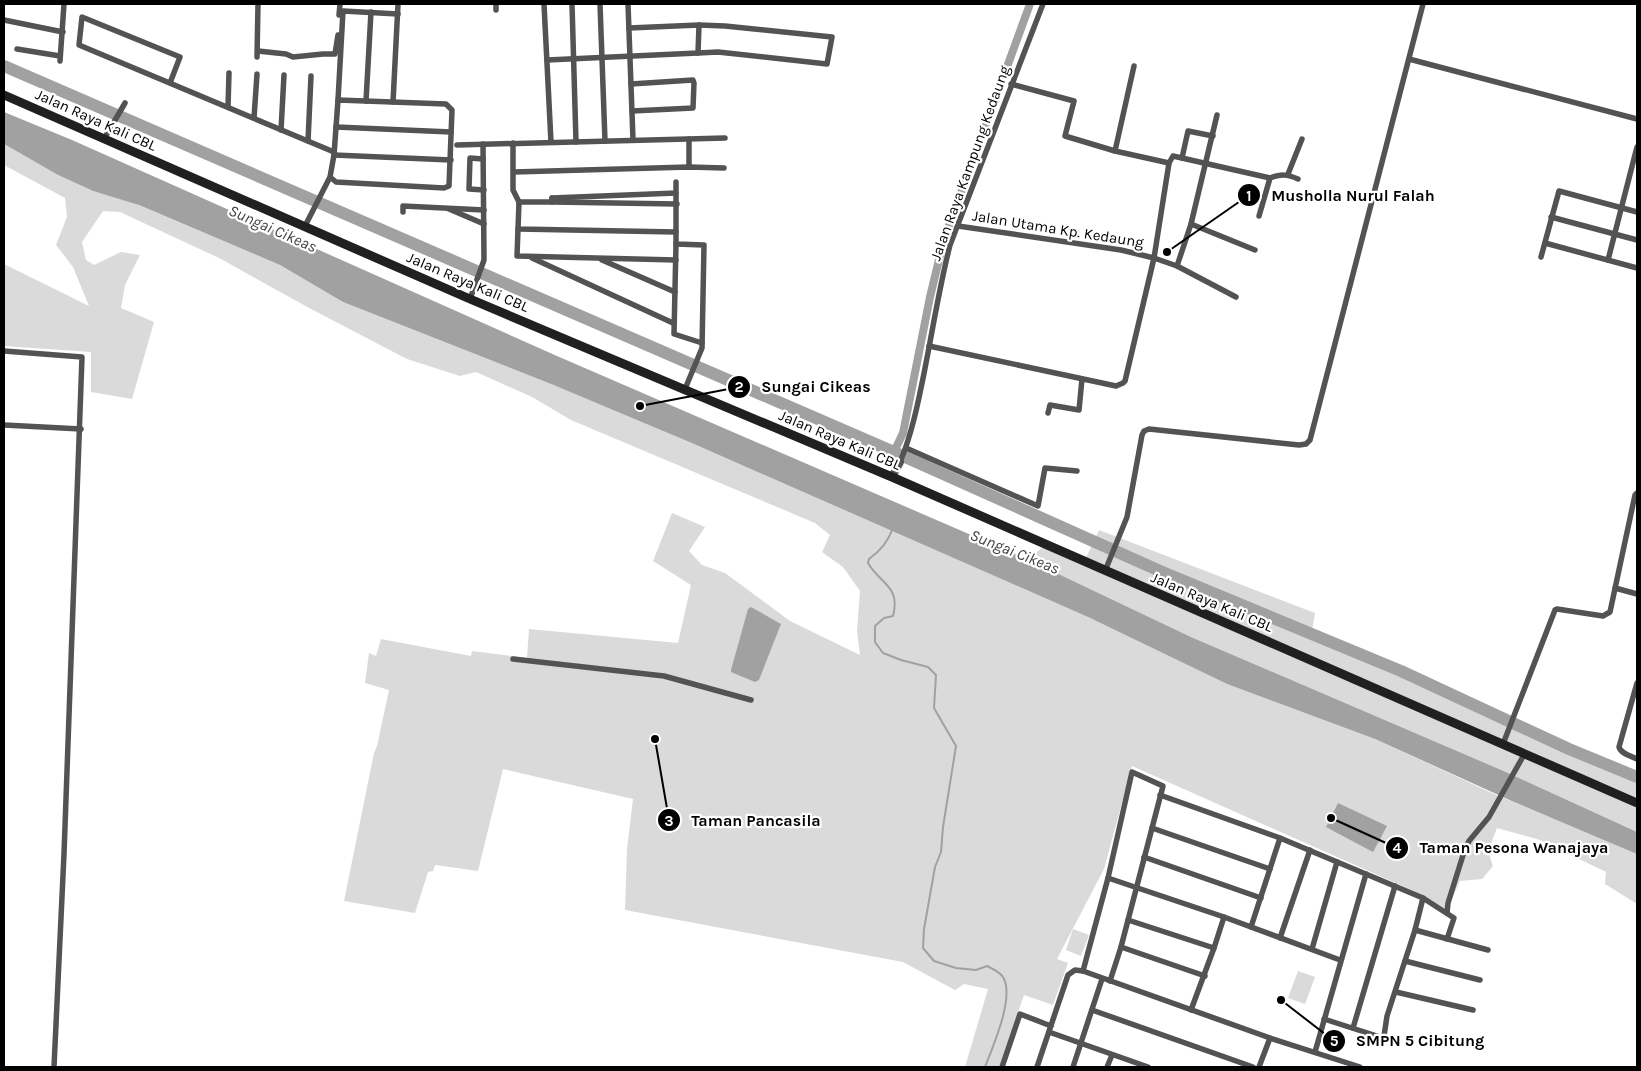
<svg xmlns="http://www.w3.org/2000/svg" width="1641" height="1071" font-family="Karla,sans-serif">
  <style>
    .green { fill: #dadada }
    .water { fill: #a1a1a1 }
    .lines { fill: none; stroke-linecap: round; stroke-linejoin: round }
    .stream { stroke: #a1a1a1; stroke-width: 2 }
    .canal { stroke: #a1a1a1; stroke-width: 8 }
    .river { stroke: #a1a1a1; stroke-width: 12 }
    .minor { stroke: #535353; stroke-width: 5.5 }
    .tertiary { stroke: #535353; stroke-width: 8 }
    .secondary { stroke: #202020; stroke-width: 9 }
    .labels { text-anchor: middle; stroke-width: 4.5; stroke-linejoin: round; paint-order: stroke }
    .street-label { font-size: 15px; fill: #000; stroke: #fff }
    .water-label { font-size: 16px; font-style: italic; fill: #424242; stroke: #fff }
    .leader { fill: none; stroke: #000; stroke-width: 2 }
    .callout-dot { fill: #000; stroke: #fff; stroke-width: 2 }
    .mark-label { font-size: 15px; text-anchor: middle; font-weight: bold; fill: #fff }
    .callout-label { font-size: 16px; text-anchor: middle; font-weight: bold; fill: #000; stroke: #fff; stroke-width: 4.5; stroke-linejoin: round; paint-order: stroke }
  </style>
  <rect width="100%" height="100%" fill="#fff"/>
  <g class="green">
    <path d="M 4,144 L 58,175 L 93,191 L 134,203 L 280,265 L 343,302 L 556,386 L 657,427 L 1084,615 L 1227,684 L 1375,739 L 1494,794 L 1632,851 L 1637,854 L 1637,904 L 1605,884 L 1606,872 L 1540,840 L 1497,828 L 1488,851 L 1493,866 L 1482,879 L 1460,881 L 1447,910 L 1418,893 L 1132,766 L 1104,869 L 1057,959 L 1068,963 L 1053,1005 L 1024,995 L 999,1067 L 965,1067 L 988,989 L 964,984 L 955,990 L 903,962 L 625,910 L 627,849 L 633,799 L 503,769 L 478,871 L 435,865 L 433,871 L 428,872 L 415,913 L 344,901 L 374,753 L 377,746 L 389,690 L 365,683 L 369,653 L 376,656 L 381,639 L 471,656 L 472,651 L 527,658 L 529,629 L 678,643 L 691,585 L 653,561 L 672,513 L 705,527 L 689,551 L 702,565 L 725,573 L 790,621 L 860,655 L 857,631 L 860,591 L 843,567 L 822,552 L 830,535 L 815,523 L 571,420 L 532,397 L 476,372 L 460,376 L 407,359 L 311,309 L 219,258 L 120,212 L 103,211 L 82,242 L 86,260 L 94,265 L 121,252 L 140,255 L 125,285 L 121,308 L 154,322 L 132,399 L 91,392 L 91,352 L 4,346 L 4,264 L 89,306 L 73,267 L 56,245 L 67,217 L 65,198 L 4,165 Z"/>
    <path d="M 1099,530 L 1315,613 L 1311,636 L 1637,779 L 1637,832 L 1506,772 L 1191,637 L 1029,560 L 1044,545 L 1086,558 Z"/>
    <path d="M 1073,929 L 1089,935 L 1081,956 L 1066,950 Z"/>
    <path d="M 1298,971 L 1315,977 L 1305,1004 L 1288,998 Z"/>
  </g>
  <g class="water">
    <path d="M 4,112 L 72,140 L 557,356 L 1029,560 L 1191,637 L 1506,772 L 1637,832 L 1637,854 L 1514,802 L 1375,739 L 1227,684 L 1088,617 L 692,443 L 556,386 L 343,302 L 280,265 L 139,205 L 93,191 L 58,175 L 4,144 Z"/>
    <path d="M 751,607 L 781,624 L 759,680 L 755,682 L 731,672 L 731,670 L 748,609 Z"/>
    <path d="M 1338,803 L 1387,826 L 1373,852 L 1326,827 Z"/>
  </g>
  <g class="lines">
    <path class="stream" d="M 892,530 C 888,542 880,551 869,559 L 868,563 C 880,584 901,586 893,616 L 884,618 L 875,626 L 875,642 L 883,653 L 901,660 L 928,667 L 936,675 L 934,708 L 956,746 L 943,827 L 941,852 L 935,867 L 924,929 L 923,948 L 934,961 L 956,968 L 976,970 L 987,966 C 993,969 1000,972 1003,977 C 1015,997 993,1046 985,1067"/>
    <path class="canal" d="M 894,452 L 903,433 L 930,297 L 944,239 L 1030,4"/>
    <path class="river" d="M 4,66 L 894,452 L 1160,571 L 1401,671 L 1569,749 L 1637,777"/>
    <g class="minor">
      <path d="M 496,4 L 496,10"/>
      <path d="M 544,4 L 551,142"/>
      <path d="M 572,4 L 576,142"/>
      <path d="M 600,4 L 605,141"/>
      <path d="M 628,4 L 633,140"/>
      <path d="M 339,15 L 340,4"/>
      <path d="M 4,20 L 63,32"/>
      <path d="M 17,49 L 60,56"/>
      <path d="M 258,51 L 286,54 L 293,57 L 323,54 L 335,54 L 338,35"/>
      <path d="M 698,53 L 718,52 L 827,64 L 832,37 L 725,26 L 699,25"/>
      <path d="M 257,57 L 258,4"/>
      <path d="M 1409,59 L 1637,119"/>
      <path d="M 547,60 L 698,53 L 699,25 L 629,28"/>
      <path d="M 60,61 L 64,4"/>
      <path d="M 170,83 L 180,57 L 82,17 L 79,45 L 334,152"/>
      <path d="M 631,84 L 693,80 L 694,83 L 693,108 L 632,111"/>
      <path d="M 1011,84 L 1074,101 L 1065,136 L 1115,151 L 1169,163"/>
      <path d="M 338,100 L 343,11 L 398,14"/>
      <path d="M 366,101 L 371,12"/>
      <path d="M 393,102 L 398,4"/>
      <path d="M 228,107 L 229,73"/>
      <path d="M 254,118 L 257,74"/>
      <path d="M 336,127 L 451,132"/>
      <path d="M 281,130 L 284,75"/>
      <path d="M 104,139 L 125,103"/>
      <path d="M 689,139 L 689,167"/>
      <path d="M 308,141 L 311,76"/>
      <path d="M 513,143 L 513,190 L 519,202 L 518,229 L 676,232 L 676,193"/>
      <path d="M 457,145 L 725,138"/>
      <path d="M 1115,151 L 1134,66"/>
      <path d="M 334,155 L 451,160"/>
      <path d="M 1182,158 L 1188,131 L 1213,136"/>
      <path d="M 483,159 L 470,158 L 469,189 L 484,190"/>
      <path d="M 514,172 L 689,167 L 724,168"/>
      <path d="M 1288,174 L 1302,139"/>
      <path d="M 552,198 L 676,193 L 676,182"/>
      <path d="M 552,198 L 552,202 L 677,204"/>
      <path d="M 519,202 L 552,202"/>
      <path d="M 449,209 L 484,224"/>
      <path d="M 403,212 L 403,206 L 484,210"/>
      <path d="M 1259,216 L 1270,178"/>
      <path d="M 1551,217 L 1637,240"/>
      <path d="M 1191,224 L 1255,250"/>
      <path d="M 305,226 L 330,177 L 334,155 L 338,100 L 446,104 L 452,110 L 449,186 L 444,188 L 336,182 L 330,177"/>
      <path d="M 958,226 L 1121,250 L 1154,258 L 1177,266 L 1236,297"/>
      <path d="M 518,229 L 517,256 L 676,260"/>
      <path d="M 676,232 L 676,244 L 704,245 L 702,348 L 685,389"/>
      <path d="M 1545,243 L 1637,268"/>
      <path d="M 676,244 L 674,334 L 702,343"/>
      <path d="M 1541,257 L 1559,191 L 1637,212"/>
      <path d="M 532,258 L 673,323"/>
      <path d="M 602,260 L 675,292"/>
      <path d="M 1608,260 L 1637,147"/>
      <path d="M 1177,266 L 1191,224 L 1217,115"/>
      <path d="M 470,299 L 484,260 L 483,144"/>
      <path d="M 929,346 L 1116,386 L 1123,383 L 1125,381 L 1154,258 L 1169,163 L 1173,156 L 1270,178 C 1281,174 1287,174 1298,179"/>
      <path d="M 4,351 L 82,357 L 64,854 L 54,1067"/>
      <path d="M 1048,413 L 1050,405 L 1079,410 L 1082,379"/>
      <path d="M 4,425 L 81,429"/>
      <path d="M 906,448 L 1038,506 L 1045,468 L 1077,471"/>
      <path d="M 900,462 C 910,439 916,413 921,388 C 931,341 938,292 950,245 L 1043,4"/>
      <path d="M 1105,571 L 1127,517 L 1142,435 L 1144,431 L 1149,429 L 1299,445 L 1306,444 L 1310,440 L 1423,4"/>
      <path d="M 1615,588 L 1637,594"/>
      <path d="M 513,659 L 664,676 L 751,700"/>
      <path d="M 1637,683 L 1619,747 C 1621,754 1631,756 1637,759"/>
      <path d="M 1503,744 L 1555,610 L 1557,609 L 1603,616 L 1610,612 L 1635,495 L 1637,493"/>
      <path d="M 1160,795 L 1280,838 L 1423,898 L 1415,930 L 1387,1016 L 1384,1036 L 1380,1037 L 1324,1019"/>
      <path d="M 1152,828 L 1270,869"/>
      <path d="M 1144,857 L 1261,898"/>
      <path d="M 1108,878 L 1132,772 L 1163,786 L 1121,947 L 1110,981"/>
      <path d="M 1423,898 L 1454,918 L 1447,939"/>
      <path d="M 1447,913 L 1448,903 L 1464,852 L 1469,841 L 1489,817 L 1525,753"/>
      <path d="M 1128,920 L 1214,948 L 1191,1010"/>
      <path d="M 1251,927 L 1280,838"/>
      <path d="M 1415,930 L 1488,950"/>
      <path d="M 1280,938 L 1310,850"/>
      <path d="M 1121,947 L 1205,976"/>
      <path d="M 1214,948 L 1224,917"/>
      <path d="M 1312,949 L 1337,862"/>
      <path d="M 1405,961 L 1480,980"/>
      <path d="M 1083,971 L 1108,878 L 1224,917 L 1340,960"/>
      <path d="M 1396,992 L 1473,1010"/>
      <path d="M 1092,1010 L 1253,1067"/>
      <path d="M 1353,1028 L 1395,886"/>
      <path d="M 1049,1032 L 1148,1067"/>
      <path d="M 1315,1052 L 1366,874"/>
      <path d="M 1002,1067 L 1020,1014 L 1051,1026"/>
      <path d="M 1037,1067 L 1068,975 L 1075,970 L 1083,971 L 1270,1038 L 1360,1067"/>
      <path d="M 1073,1067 L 1102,979"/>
      <path d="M 1107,1067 L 1112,1055"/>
      <path d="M 1259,1067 L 1270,1038"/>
    </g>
    <path class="tertiary" d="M 892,477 L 900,462"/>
    <path class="secondary" d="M 4,95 L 470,299 L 892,477 L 1637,803"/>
  </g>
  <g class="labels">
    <g class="street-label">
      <text transform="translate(96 120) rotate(24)" y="5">Jalan Raya Kali CBL</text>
      <text transform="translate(970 163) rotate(-70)" y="5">Jalan Raya Kampung Kedaung</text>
      <text transform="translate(1058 229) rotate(9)" y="5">Jalan Utama Kp. Kedaung</text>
      <text transform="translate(468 282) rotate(23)" y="5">Jalan Raya Kali CBL</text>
      <text transform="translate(840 440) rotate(23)" y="5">Jalan Raya Kali CBL</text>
      <text transform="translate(1212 602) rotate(23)" y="5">Jalan Raya Kali CBL</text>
    </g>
    <g class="water-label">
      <text transform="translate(273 228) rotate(24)" y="6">Sungai Cikeas</text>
      <text transform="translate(1015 551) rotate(22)" y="6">Sungai Cikeas</text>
    </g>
  </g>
  <path class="leader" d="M1167 252L1249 195M640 406L739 387M655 739L669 820M1331 818L1397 848M1281 1000L1334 1041"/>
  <g class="callout-dot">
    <circle cx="1167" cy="252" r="5"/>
    <circle cx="640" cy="406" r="5"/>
    <circle cx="655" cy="739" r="5"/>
    <circle cx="1331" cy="818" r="5"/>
    <circle cx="1281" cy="1000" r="5"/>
    <circle cx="1249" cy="195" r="12"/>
    <circle cx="739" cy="387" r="12"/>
    <circle cx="669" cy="820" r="12"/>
    <circle cx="1397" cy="848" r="12"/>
    <circle cx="1334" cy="1041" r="12"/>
  </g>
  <g class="mark-label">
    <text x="1249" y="201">1</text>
    <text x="739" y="392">2</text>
    <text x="669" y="826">3</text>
    <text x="1397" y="853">4</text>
    <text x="1334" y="1046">5</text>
  </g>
  <g class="callout-label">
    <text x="1353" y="201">Musholla Nurul Falah</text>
    <text x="816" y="392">Sungai Cikeas</text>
    <text x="756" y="826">Taman Pancasila</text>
    <text x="1514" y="853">Taman Pesona Wanajaya</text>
    <text x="1420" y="1046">SMPN 5 Cibitung</text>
  </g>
  <rect width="1641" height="1071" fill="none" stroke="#000000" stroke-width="10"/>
</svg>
